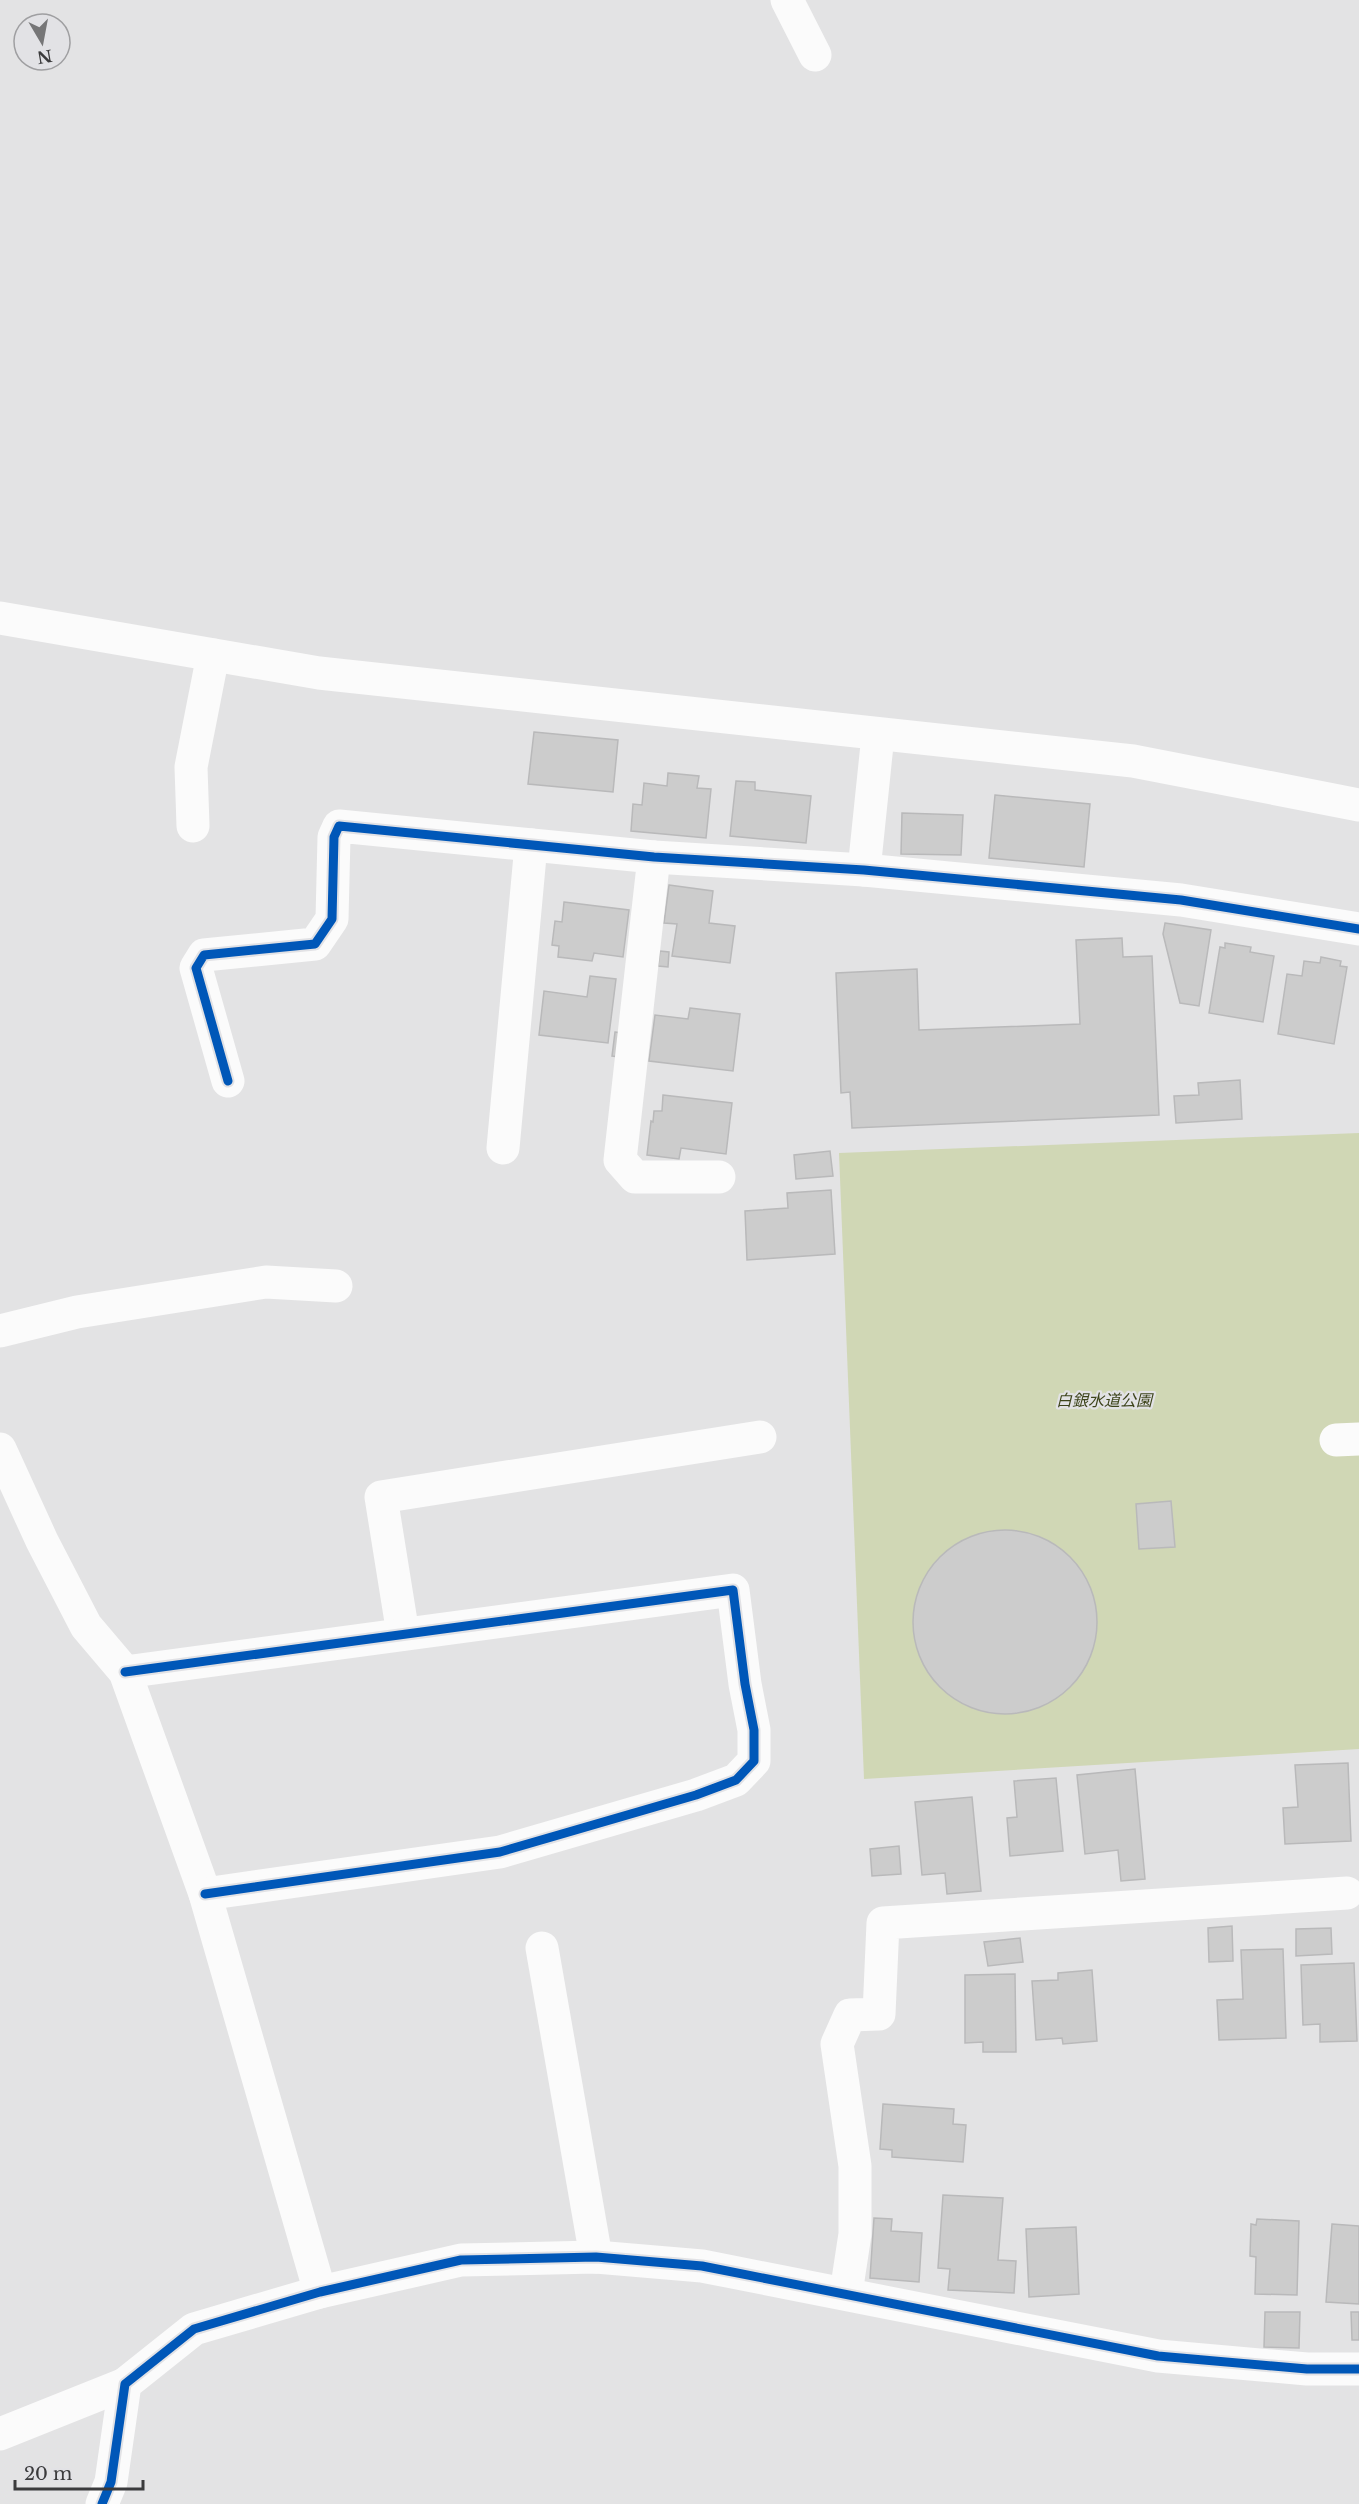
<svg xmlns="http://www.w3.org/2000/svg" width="1359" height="2504" font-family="'Libre Baskerville','Noto Sans JP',serif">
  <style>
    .green { fill: #d0d7b5 }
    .building { fill: #ccc; stroke: #b9b9ba; stroke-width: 1.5 }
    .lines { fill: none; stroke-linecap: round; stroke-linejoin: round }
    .street { stroke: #fbfbfb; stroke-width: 33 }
    .secondary { stroke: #fbfbfb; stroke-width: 33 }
    .cycleway-casing { stroke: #e2e2e5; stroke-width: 13 }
    .cycleway { stroke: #0057b8; stroke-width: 9 }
    .labels { text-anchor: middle; stroke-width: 4.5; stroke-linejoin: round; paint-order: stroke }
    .park-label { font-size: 16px; font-style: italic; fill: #3d441b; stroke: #e2e2e5 }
  </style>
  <rect width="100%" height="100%" fill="#e3e3e4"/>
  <path class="green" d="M 1359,1133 L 1359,1749 L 864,1779 L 839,1153 Z"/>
  <g class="building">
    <path d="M 534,732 L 618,740 L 613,792 L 528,784 Z"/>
    <path d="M 668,773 L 699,776 L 697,788 L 711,789 L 706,838 L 631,831 L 633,804 L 642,805 L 644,783 L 667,786 Z"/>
    <path d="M 736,781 L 755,782 L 755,790 L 811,796 L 806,843 L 730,836 Z"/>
    <path d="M 995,795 L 1090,804 L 1084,867 L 989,858 Z"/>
    <path d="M 902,813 L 963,815 L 961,855 L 901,854 Z"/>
    <path d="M 669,885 L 713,891 L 709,923 L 735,926 L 730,963 L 672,956 L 677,924 L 664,923 Z"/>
    <path d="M 564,902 L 629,910 L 623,957 L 594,953 L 592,961 L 558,957 L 559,946 L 552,945 L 555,921 L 562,922 Z"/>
    <path d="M 1165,923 L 1211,930 L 1199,1006 L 1180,1003 L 1163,934 Z"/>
    <path d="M 1122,938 L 1123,957 L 1152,956 L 1159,1115 L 852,1128 L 850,1092 L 841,1093 L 836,973 L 917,969 L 919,1030 L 1080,1024 L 1076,940 Z"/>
    <path d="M 1225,943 L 1251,947 L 1250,952 L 1274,956 L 1263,1022 L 1209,1013 L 1220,947 L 1225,948 Z"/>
    <path d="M 660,951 L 669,952 L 668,967 L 658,966 Z"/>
    <path d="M 1321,957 L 1341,961 L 1340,966 L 1347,967 L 1334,1044 L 1278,1034 L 1287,974 L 1302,976 L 1304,961 L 1320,963 Z"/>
    <path d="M 590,976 L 616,979 L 608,1043 L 539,1035 L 544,991 L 587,997 Z"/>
    <path d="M 690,1008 L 740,1014 L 733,1071 L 649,1061 L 655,1015 L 688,1019 Z"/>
    <path d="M 615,1032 L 622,1033 L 619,1057 L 612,1056 Z"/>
    <path d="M 1240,1080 L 1242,1119 L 1176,1123 L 1174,1096 L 1199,1095 L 1198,1083 Z"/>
    <path d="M 663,1095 L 732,1103 L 726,1154 L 681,1148 L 679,1159 L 647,1155 L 651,1121 L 653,1122 L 654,1111 L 662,1111 Z"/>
    <path d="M 830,1151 L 833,1176 L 796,1179 L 794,1155 Z"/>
    <path d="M 831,1190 L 835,1254 L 747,1260 L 745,1211 L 788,1208 L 787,1193 Z"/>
    <path d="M 1171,1501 L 1175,1547 L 1139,1549 L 1136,1504 Z"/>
    <circle cx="1005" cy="1622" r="92"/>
    <path d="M 1348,1763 L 1351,1841 L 1285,1844 L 1283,1808 L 1298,1807 L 1295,1765 Z"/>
    <path d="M 1135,1769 L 1145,1879 L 1121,1881 L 1118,1850 L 1085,1854 L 1077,1775 Z"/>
    <path d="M 1056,1778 L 1063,1851 L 1010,1856 L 1007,1818 L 1017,1817 L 1014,1781 Z"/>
    <path d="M 972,1797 L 981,1891 L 947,1894 L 945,1873 L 922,1875 L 915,1802 Z"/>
    <path d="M 899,1846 L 901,1874 L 872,1876 L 870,1849 Z"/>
    <path d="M 1232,1926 L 1233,1961 L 1209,1962 L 1208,1928 Z"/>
    <path d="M 1331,1928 L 1332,1954 L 1296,1956 L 1296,1929 Z"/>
    <path d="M 1020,1938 L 1023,1962 L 988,1966 L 984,1942 Z"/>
    <path d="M 1283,1949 L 1286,2038 L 1219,2040 L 1217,2000 L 1243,1999 L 1241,1950 Z"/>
    <path d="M 1354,1963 L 1357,2041 L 1320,2042 L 1320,2024 L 1303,2025 L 1301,1965 Z"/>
    <path d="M 1092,1970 L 1097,2041 L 1063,2044 L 1062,2038 L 1036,2040 L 1032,1981 L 1058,1980 L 1058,1973 Z"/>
    <path d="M 1015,1974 L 1016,2052 L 983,2052 L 983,2042 L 965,2043 L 965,1975 Z"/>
    <path d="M 883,2104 L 954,2109 L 953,2124 L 966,2125 L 963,2162 L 892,2157 L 892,2150 L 880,2149 Z"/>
    <path d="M 943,2195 L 1003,2198 L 998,2260 L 1016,2261 L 1014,2293 L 948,2290 L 950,2269 L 938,2268 Z"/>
    <path d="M 874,2218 L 892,2219 L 891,2231 L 922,2233 L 919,2282 L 870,2278 Z"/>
    <path d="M 1257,2219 L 1299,2221 L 1297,2295 L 1255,2294 L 1256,2257 L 1250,2256 L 1251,2224 L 1256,2225 Z"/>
    <path d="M 1332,2224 L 1359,2226 L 1359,2304 L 1326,2302 Z"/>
    <path d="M 1076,2227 L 1079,2294 L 1029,2297 L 1026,2229 Z"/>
    <path d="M 1265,2312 L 1300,2312 L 1299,2348 L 1264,2347 Z"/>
    <path d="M 1351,2312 L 1359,2312 L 1359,2340 L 1352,2340 Z"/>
  </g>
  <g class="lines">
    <g class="street">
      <path d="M 787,0 L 815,55"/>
      <path d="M 193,826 L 191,767 L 213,655"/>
      <path d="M 654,857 L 620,1160 L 635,1177 L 719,1177"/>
      <path d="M 864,870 L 878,735"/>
      <path d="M 228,1081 L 196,968 L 204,955 L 315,944 L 332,919 L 334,837 L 339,826 L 654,857 L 864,870 L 1181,900 L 1359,929"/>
      <path d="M 503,1148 L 531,845"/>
      <path d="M 0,1331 L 77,1312 L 266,1282 L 336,1286"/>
      <path d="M 1336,1440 L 1359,1439"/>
      <path d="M 0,1449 L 42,1541 L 86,1626 L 125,1672 L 205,1894 L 320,2292"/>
      <path d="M 403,1634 L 381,1497 L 760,1437"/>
      <path d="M 125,1672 L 733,1590 L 745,1684 L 754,1730 L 754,1761 L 736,1780 L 696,1795 L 500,1852 L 205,1894"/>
      <path d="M 542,1948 L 596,2257"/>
      <path d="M 846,2293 L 855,2234 L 855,2166 L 837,2044 L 850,2015 L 879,2014 L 883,1923 L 1347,1893"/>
      <path d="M 0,2434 L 125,2384"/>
      <path d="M 102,2504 L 111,2482 L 125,2384 L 194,2329 L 320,2292 L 461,2260 L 596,2257 L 702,2266 L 1158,2356 L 1307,2369 L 1359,2369"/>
    </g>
    <path class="secondary" d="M 0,618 L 319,673 L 1133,761 L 1359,805"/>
    <defs>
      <g id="cycleway">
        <path d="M 228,1081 L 196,968 L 204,955 L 315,944 L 332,919 L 334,837 L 339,826 L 654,857 L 864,870 L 1181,900 L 1359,929"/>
        <path d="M 125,1672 L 733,1590 L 745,1684 L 754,1730 L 754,1761 L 736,1780 L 696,1795 L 500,1852 L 205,1894"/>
        <path d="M 102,2504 L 111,2482 L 125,2384 L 194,2329 L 320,2292 L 461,2260 L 596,2257 L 702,2266 L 1158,2356 L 1307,2369 L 1359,2369"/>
      </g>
    </defs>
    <use href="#cycleway" class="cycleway-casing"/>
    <use href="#cycleway" class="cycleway"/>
  </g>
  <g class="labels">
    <g class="park-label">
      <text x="1104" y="1406">白銀水道公園</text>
    </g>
  </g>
  <g transform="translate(42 42) rotate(170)"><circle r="28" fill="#e2e2e5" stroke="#9f9fa1" stroke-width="1.5"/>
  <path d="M0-4.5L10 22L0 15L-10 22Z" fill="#767677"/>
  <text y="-9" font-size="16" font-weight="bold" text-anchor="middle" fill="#3b3b3c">N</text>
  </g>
  <path d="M15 2480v9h128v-9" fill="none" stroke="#3b3b3c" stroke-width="3"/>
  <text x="24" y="2480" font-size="18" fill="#3b3b3c" stroke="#e2e2e5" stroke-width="4.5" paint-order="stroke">20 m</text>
</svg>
